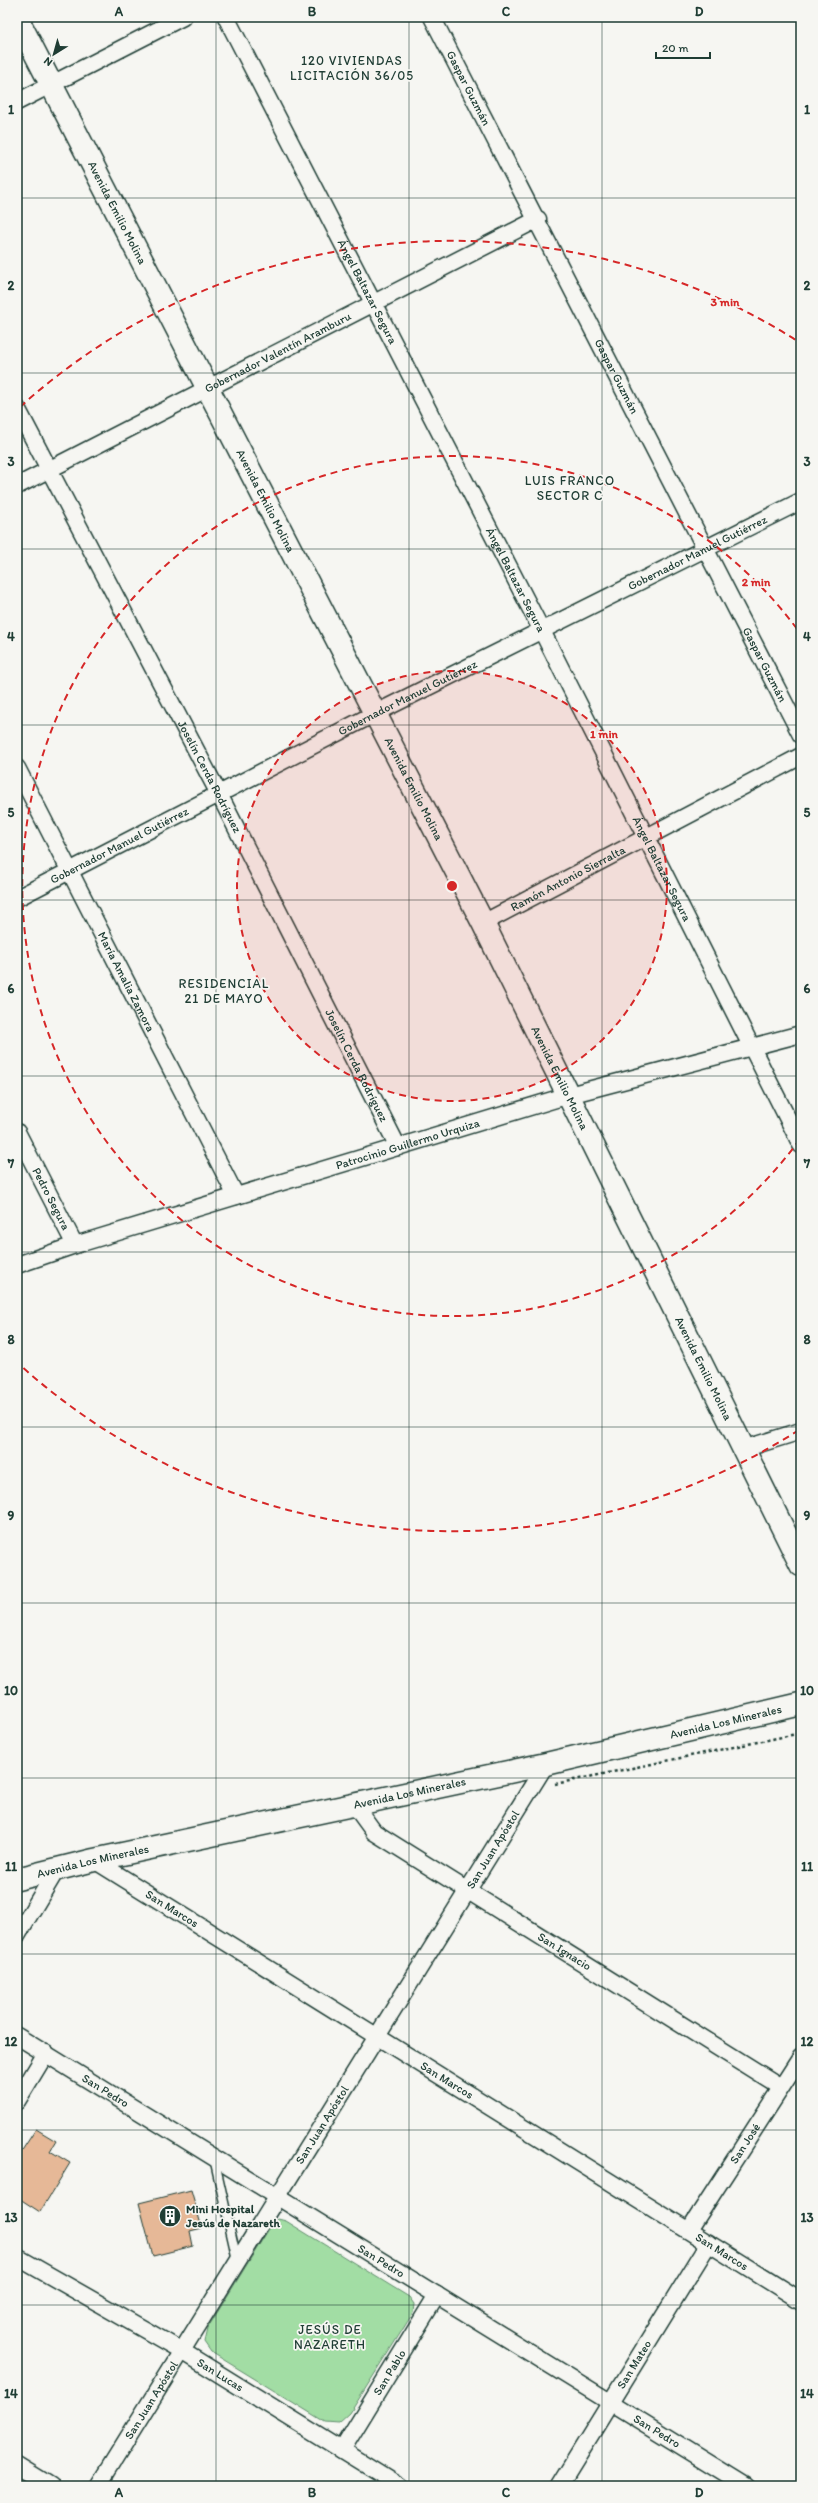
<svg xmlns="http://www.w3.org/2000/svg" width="818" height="2503" viewBox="0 0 818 2503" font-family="Itim,sans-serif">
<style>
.green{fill:#a2dda4;stroke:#608d6c}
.building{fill:#e6b897;stroke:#1f3d34}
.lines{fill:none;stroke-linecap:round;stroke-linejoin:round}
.lane-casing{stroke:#1f3d34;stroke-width:11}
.street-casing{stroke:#1f3d34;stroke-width:19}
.secondary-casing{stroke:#1f3d34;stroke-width:25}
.path{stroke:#1f3d34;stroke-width:2.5;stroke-dasharray:3 3;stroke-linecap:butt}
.lane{stroke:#f6f6f2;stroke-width:8}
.street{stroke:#f6f6f2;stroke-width:16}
.secondary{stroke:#f6f6f2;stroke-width:22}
.grid{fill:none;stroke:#1f3d34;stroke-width:1;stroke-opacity:0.55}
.ring{fill:none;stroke:#d62828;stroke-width:2;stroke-dasharray:7 5}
.labels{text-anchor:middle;stroke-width:3.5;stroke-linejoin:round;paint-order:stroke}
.street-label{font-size:12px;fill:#1f3d34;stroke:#f6f6f2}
.poi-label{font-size:12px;font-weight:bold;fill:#1f3d34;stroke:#f6f6f2;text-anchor:start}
.neighbourhood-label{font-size:13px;letter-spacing:1px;fill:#1f3d34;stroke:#f6f6f2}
.centre{fill:#d62828;stroke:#f6f6f2;stroke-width:2}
.ring-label{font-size:12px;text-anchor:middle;font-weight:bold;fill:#d62828;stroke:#f6f6f2;stroke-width:3.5;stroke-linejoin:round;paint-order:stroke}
.neatline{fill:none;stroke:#1f3d34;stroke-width:1.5}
.grid-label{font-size:13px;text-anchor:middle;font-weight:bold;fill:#1f3d34}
</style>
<rect width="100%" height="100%" fill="#f6f6f2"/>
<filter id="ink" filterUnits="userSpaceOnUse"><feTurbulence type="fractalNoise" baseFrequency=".025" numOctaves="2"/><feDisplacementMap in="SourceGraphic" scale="8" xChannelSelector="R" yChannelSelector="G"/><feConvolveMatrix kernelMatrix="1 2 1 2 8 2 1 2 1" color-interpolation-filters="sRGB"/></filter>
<g filter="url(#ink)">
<!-- green -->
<path class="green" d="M278,2219L286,2221L409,2297L414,2304L413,2313L350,2413L339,2423L325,2422L211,2352L204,2342L207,2329L272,2224Z"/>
<!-- building -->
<g class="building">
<path d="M36,2129L56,2141L50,2151L70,2163L40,2212L20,2199L17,2204V2158Z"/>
<path d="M191,2190L202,2228L190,2231L193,2246L153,2256L139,2203Z"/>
</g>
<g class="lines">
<!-- lane casing -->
<g class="lane-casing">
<path id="lane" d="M214,2158L237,2260"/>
</g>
<!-- street casing -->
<g class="street-casing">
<g id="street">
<path id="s1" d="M226,17L542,631L801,1145"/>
<path id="s2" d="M432,17L801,735"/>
<path d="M17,102L183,17"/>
<path id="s3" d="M17,408L219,794L398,1147"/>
<path id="s4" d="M17,486L538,219"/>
<path id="s5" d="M17,768L236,1196"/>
<path id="s6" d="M17,898L376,713L801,501"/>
<path id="s7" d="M483,923L801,756"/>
<path id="s8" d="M17,1132L75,1245"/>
<path id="s9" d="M17,1265L75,1245L569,1095L801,1034"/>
<path d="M743,1449L801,1431"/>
<path id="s10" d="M355,1806L374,1832L781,2087"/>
<path id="s11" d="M94,1860L801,2301"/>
<path d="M17,1936L57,1869"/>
<path id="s12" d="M17,2036L746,2486"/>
<path d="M17,2101L46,2053"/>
<path id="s13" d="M689,2230L801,2057"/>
<path id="s14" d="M17,2257L182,2351L400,2486"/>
<path id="s15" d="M342,2450L437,2295"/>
<path d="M17,2465L51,2486"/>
<path id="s16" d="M98,2486L546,1764"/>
<path id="s17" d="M559,2486L709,2243"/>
</g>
</g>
<!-- secondary casing -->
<g class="secondary-casing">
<g id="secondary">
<path id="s18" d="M17,18L483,923L801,1565"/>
<path id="s19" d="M17,1879L94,1860L546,1764L801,1704"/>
</g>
</g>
<!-- path -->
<path class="path" d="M555,1784L801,1733"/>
<!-- lane -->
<use href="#lane" class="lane"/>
<!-- street -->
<use href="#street" class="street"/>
<!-- secondary -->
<use href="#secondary" class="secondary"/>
</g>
</g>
<!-- grid -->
<path class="grid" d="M216,17V2486M409,17V2486M602,17V2486M17,198H801M17,373H801M17,549H801M17,725H801M17,900H801M17,1076H801M17,1252H801M17,1427H801M17,1603H801M17,1778H801M17,1954H801M17,2130H801M17,2305H801"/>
<!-- distance rings -->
<circle cx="452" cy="886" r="215" fill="#d62828" fill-opacity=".12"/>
<g class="ring">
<circle cx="452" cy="886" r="215"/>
<path d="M800 1139A430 430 0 1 1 800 633"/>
<path d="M799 1430A645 645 0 0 1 20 1365M20 407A645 645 0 0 1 799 342"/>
</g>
<!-- icons -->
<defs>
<g id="building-disc" transform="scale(1.15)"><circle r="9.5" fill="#1f3d34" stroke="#f6f6f2"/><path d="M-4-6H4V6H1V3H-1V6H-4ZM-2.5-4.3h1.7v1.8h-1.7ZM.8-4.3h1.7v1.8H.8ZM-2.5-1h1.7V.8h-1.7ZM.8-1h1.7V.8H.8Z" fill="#fff"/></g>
</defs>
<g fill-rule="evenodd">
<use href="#building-disc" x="170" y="2216"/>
</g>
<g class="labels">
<!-- street labels -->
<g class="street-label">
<text dy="4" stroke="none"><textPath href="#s2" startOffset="80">Gaspar Guzmán</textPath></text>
<text dy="4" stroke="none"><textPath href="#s18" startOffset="219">Avenida Emilio Molina</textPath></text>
<text dy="4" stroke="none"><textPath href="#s1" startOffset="309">Ángel Baltazar Segura</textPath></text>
<text dy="4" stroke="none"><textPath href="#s4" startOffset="293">Gobernador Valentín Aramburu</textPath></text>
<text dy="4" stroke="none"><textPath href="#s2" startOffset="404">Gaspar Guzmán</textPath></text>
<text dy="4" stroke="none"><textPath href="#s18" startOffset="543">Avenida Emilio Molina</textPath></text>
<text dy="4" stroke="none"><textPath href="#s6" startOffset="763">Gobernador Manuel Gutiérrez</textPath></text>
<text dy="4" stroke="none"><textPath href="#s1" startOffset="633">Ángel Baltazar Segura</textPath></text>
<text dy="4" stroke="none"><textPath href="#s2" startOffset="728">Gaspar Guzmán</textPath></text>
<text dy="4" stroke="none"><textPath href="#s6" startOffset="439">Gobernador Manuel Gutiérrez</textPath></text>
<text dy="4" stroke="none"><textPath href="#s3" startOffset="416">Joselín Cerda Rodríguez</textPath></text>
<text dy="4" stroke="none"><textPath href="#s18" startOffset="867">Avenida Emilio Molina</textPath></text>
<text dy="4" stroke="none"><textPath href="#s6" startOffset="115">Gobernador Manuel Gutiérrez</textPath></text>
<text dy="4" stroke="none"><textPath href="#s1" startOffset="957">Ángel Baltazar Segura</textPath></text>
<text dy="4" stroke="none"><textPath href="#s7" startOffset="96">Ramón Antonio Sierralta</textPath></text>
<text dy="4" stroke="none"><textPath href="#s5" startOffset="240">María Amalia Zamora</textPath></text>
<text dy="4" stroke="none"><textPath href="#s3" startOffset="740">Joselín Cerda Rodríguez</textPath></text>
<text dy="4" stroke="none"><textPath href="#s18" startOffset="1191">Avenida Emilio Molina</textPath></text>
<text dy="4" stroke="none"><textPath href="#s9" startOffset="409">Patrocinio Guillermo Urquiza</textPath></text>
<text dy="4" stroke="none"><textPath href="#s8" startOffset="75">Pedro Segura</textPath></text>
<text dy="4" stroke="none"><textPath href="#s18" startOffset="1515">Avenida Emilio Molina</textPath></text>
<text dy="4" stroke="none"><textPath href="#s19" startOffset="726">Avenida Los Minerales</textPath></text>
<text dy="4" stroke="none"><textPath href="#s19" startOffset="402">Avenida Los Minerales</textPath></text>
<text dy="4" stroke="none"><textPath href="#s16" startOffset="749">San Juan Apóstol</textPath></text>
<text dy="4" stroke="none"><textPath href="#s19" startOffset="78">Avenida Los Minerales</textPath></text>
<text dy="4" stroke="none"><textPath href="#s11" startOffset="92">San Marcos</textPath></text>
<text dy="4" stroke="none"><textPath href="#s10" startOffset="257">San Ignacio</textPath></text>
<text dy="4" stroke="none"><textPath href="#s11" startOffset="416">San Marcos</textPath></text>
<text dy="4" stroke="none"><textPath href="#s12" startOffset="104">San Pedro</textPath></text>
<text dy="4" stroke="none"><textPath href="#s16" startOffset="425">San Juan Apóstol</textPath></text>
<text dy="4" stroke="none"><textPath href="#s13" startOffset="103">San José</textPath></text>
<text dy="4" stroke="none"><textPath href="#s11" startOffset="740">San Marcos</textPath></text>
<text dy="4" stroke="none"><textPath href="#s12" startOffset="428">San Pedro</textPath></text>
<text dy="4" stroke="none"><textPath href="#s17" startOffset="143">San Mateo</textPath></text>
<text dy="4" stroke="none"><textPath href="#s15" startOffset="91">San Pablo</textPath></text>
<text dy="4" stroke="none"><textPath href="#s14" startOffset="235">San Lucas</textPath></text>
<text dy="4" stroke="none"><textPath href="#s16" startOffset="101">San Juan Apóstol</textPath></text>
<text dy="4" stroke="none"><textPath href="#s12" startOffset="752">San Pedro</textPath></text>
</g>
<!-- poi labels -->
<g class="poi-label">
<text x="186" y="2213">Mini Hospital<tspan x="186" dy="14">Jesús de Nazareth</tspan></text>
</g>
<!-- neighbourhood labels -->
<g class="neighbourhood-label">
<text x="352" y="65">120 VIVIENDAS<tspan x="352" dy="15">LICITACIÓN 36/05</tspan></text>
<text x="570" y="485">LUIS FRANCO<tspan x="570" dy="15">SECTOR C</tspan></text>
<text x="224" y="988">RESIDENCIAL<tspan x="224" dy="15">21 DE MAYO</tspan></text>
<text x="330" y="2334">JESÚS DE<tspan x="330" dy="15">NAZARETH</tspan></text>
</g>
</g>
<circle cx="452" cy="886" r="6" class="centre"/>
<g class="ring-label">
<text x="725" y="306">3 min</text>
<text x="756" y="586">2 min</text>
<text x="604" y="738">1 min</text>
</g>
<!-- margin -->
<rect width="818" height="2503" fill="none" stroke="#f6f6f2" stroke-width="44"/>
<!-- north arrow -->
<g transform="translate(54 54) rotate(217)" stroke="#f6f6f2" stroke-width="3" paint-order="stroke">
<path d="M0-3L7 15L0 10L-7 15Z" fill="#1f3d34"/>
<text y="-6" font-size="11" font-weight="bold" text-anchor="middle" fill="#1f3d34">N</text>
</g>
<!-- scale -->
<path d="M656 52v6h54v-6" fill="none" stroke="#1f3d34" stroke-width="2"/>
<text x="662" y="52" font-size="12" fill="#1f3d34" stroke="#f6f6f2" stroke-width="3" paint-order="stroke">20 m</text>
<rect x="22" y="22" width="774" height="2459" class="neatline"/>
<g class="grid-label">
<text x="119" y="16">A</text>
<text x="312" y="16">B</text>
<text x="506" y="16">C</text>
<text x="699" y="16">D</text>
<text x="11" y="114">1</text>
<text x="807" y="114">1</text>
<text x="11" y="290">2</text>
<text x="807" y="290">2</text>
<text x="11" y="466">3</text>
<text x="807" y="466">3</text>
<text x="11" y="641">4</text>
<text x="807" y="641">4</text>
<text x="11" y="817">5</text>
<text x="807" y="817">5</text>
<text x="11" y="993">6</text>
<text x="807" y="993">6</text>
<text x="11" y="1168">7</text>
<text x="807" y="1168">7</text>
<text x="11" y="1344">8</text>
<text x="807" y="1344">8</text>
<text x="11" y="1520">9</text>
<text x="807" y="1520">9</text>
<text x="11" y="1695">10</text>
<text x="807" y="1695">10</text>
<text x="11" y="1871">11</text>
<text x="807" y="1871">11</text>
<text x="11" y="2046">12</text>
<text x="807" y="2046">12</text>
<text x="11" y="2222">13</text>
<text x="807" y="2222">13</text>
<text x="11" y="2398">14</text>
<text x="807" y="2398">14</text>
<text x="119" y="2497">A</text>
<text x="312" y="2497">B</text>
<text x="506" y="2497">C</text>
<text x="699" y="2497">D</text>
</g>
</svg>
